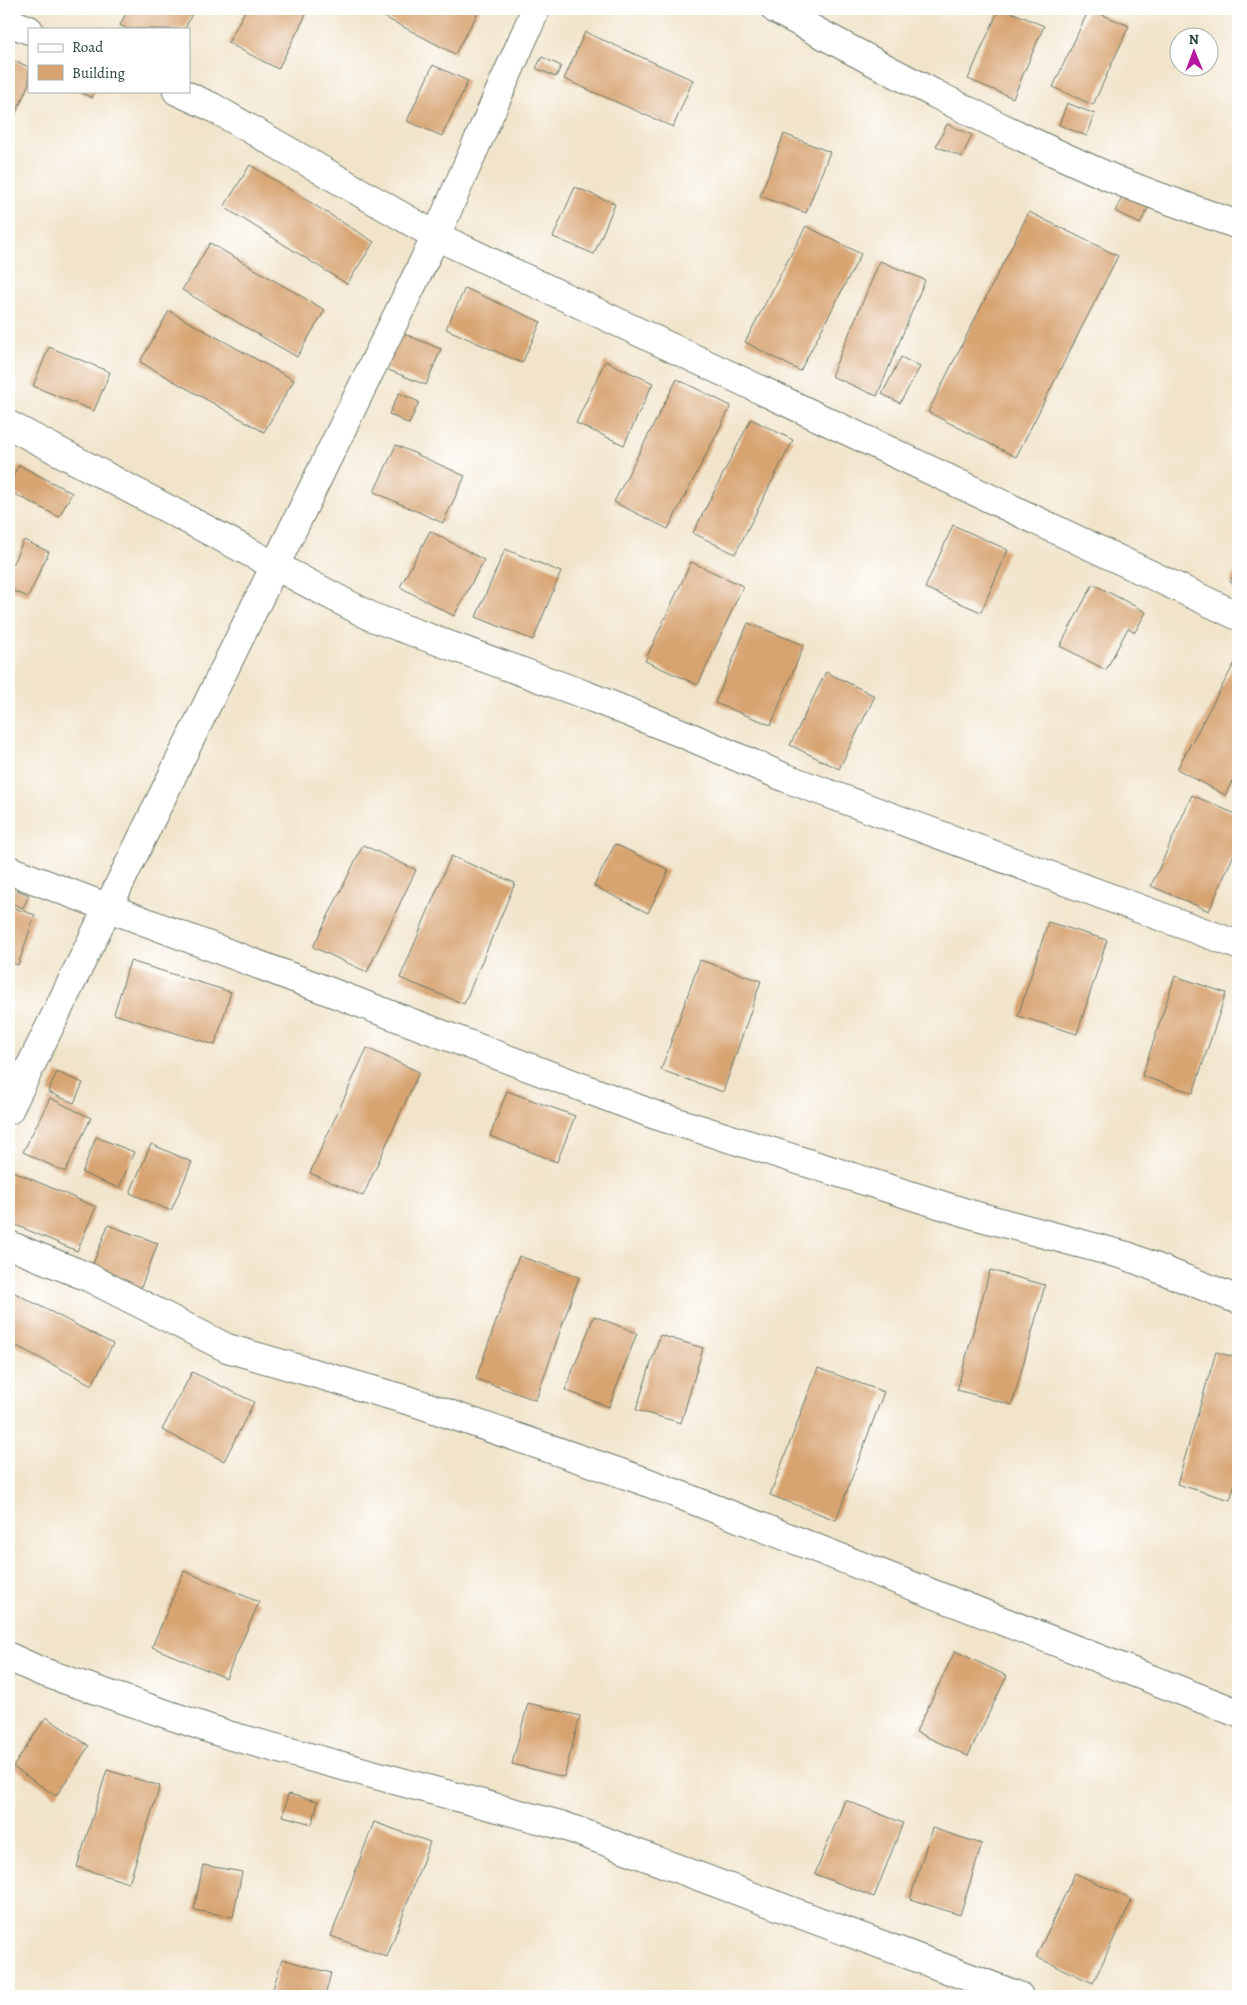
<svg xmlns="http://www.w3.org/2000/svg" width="1247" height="2005" viewBox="0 0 1247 2005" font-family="Alegreya,serif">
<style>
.building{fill:#d7a370}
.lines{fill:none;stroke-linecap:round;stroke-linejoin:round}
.minor-casing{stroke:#687768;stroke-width:30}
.minor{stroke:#fff;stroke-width:28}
</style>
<rect width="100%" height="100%" fill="#fff"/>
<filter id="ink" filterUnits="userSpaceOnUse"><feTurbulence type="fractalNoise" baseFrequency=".02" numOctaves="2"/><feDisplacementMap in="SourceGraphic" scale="10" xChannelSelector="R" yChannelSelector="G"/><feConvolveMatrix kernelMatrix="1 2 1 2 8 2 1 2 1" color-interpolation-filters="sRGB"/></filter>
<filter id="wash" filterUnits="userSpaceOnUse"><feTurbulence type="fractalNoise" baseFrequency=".0096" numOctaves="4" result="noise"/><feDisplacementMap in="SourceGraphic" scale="20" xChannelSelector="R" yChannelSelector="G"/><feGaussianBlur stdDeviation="1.12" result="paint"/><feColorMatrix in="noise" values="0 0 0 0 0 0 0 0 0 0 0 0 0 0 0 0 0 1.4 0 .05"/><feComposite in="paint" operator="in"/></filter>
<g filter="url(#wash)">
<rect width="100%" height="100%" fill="#f1e4ca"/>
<g id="blocks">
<!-- building -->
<g class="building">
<path d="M128,9H194L185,29H127L120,25Z"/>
<path d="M246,9H309L278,69L228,43Z"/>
<path d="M369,9H480L455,54Z"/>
<path d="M999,9H1004L1044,26L1013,98L968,79Z"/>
<path d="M1089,9L1129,26L1093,105L1053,87Z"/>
<path d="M585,32L693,80L673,127L564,79Z"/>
<path d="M542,57L561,66L556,77L536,68Z"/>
<path d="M9,58L29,67V83L9,130Z"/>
<path d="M433,65L468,81L442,136L407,121Z"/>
<path d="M78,91H95L92,98Z"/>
<path d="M1067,103L1095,114L1087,136L1059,125Z"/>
<path d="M947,124L972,135L962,157L936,146Z"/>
<path d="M784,134L830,152L806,213L760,196Z"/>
<path d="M250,165L374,242L347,284L224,207Z"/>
<path d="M575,187L615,204L594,254L553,237Z"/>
<path d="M1124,194L1149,206L1140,224L1115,211Z"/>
<path d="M1029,212L1118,256L1016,457L928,412Z"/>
<path d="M806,226L861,254L800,371L745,342Z"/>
<path d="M210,243L325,310L297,357L182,290Z"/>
<path d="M880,261L925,280L877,396L831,376Z"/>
<path d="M465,288L541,322L522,363L446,329Z"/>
<path d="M169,311L294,380L264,432L140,362Z"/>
<path d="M402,333L441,349L426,385L386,369Z"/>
<path d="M49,347L110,372L94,411L33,386Z"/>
<path d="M901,357L920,367L900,403L882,394Z"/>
<path d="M605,361L653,383L624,445L576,423Z"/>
<path d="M677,379L731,406L668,529L614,502Z"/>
<path d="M399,393L419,402L409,424L389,414Z"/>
<path d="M751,419L793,440L735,554L693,533Z"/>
<path d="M396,445L465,476L443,523L374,492Z"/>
<path d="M19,465L72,493L59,517L9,491V483Z"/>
<path d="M953,525L1008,550L981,612L925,588Z"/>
<path d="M430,531L484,560L454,616L400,587Z"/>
<path d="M24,540L49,552L28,597L9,589V571Z"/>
<path d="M505,549L561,572L533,640L476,617Z"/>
<path d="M691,562L743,586L698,685L645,661Z"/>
<path d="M1238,565V586L1230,582Z"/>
<path d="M1093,584L1146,612L1135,632L1128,628L1106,670L1060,646Z"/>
<path d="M748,623L804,645L771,725L715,703Z"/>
<path d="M1238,657V770L1225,795L1177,769Z"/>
<path d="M826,672L875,696L839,769L790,745Z"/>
<path d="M1192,795L1238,815V845L1209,911L1151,886Z"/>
<path d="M615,844L669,870L648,913L594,886Z"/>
<path d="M363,845L416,870L367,972L313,947Z"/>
<path d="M451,856L515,883L464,1004L400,978Z"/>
<path d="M9,887L29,895L23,908L9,902Z"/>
<path d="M9,906L35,915L18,965L9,962Z"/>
<path d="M1048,922L1107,940L1077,1034L1018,1016Z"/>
<path d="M700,960L761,981L723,1092L661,1070Z"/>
<path d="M130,961L231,992L215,1045L114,1014Z"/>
<path d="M1175,976L1226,993L1193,1093L1142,1076Z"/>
<path d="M367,1048L419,1072L363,1196L310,1173Z"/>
<path d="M57,1072L83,1083L74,1103L48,1092Z"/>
<path d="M507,1091L575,1116L557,1162L490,1136Z"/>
<path d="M50,1098L91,1118L65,1172L23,1152Z"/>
<path d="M96,1137L134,1152L119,1188L82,1173Z"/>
<path d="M151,1144L192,1162L171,1211L130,1193Z"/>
<path d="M10,1170L96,1207L77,1251L9,1222Z"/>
<path d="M108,1225L158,1243L138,1295L88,1277Z"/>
<path d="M519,1256L579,1277L536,1400L476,1379Z"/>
<path d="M990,1270L1045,1285L1012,1405L957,1390Z"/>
<path d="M9,1290L113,1344L92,1385L9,1342Z"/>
<path d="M594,1316L637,1333L609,1407L565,1390Z"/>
<path d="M660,1335L703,1348L681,1423L636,1410Z"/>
<path d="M1216,1352L1238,1358V1473L1230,1500L1177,1484Z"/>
<path d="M818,1368L884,1392L836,1520L770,1495Z"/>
<path d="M192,1372L254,1402L224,1461L162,1430Z"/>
<path d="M184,1571L259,1602L226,1678L152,1647Z"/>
<path d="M955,1651L1007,1676L968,1756L916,1732Z"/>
<path d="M528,1703L580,1716L564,1777L512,1764Z"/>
<path d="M46,1717L89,1746L56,1796L13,1767Z"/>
<path d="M107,1770L160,1786L129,1883L77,1867Z"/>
<path d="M288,1794L318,1801L312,1824L283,1816Z"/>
<path d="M845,1800L903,1823L874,1897L815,1874Z"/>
<path d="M374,1822L430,1842L387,1957L331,1936Z"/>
<path d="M932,1828L982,1844L960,1915L910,1899Z"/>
<path d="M203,1865L242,1872L233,1917L194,1910Z"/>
<path d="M1075,1873L1132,1900L1093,1983L1036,1957Z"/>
<path d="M282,1959L331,1973L325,1996H271Z"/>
</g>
</g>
</g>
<g filter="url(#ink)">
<use href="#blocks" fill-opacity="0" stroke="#687768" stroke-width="1"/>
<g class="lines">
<!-- minor casing -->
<g class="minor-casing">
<g id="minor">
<path d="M775,9C886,69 998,129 1114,179C1154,196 1197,210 1238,225"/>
<path d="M9,22L29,30"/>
<path d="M177,91L212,107L436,236L1238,616"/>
<path d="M9,425L372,617L583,694L686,735L786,778L1238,945"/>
<path d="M9,870L655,1115L970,1214L1127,1256L1236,1299"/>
<path d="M9,1110L436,236L536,9"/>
<path d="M9,1245L88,1277L227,1348L414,1402L644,1481L1238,1713"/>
<path d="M9,1657L40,1671L228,1735L564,1826L1019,1996"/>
</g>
</g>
<!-- minor -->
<use href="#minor" class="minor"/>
</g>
</g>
<!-- margin -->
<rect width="1247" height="2005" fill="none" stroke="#fff" stroke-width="30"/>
<!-- legend -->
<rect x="28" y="28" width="162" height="65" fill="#ffffff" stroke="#a5b1ae"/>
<rect x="38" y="44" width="25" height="8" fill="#ffffff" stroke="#a5b1ae"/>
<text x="72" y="52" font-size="15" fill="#1f3d34">Road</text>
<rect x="38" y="65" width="25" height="15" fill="#d7a370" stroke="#a5b1ae"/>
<text x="72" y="78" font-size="15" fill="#1f3d34">Building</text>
<!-- north arrow -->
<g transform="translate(1194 52) rotate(359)"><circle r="24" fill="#ffffff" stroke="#a5b1ae"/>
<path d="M0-4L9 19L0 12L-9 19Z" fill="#b5179e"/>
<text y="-8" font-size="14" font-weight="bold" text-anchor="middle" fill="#1f3d34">N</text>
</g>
</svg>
